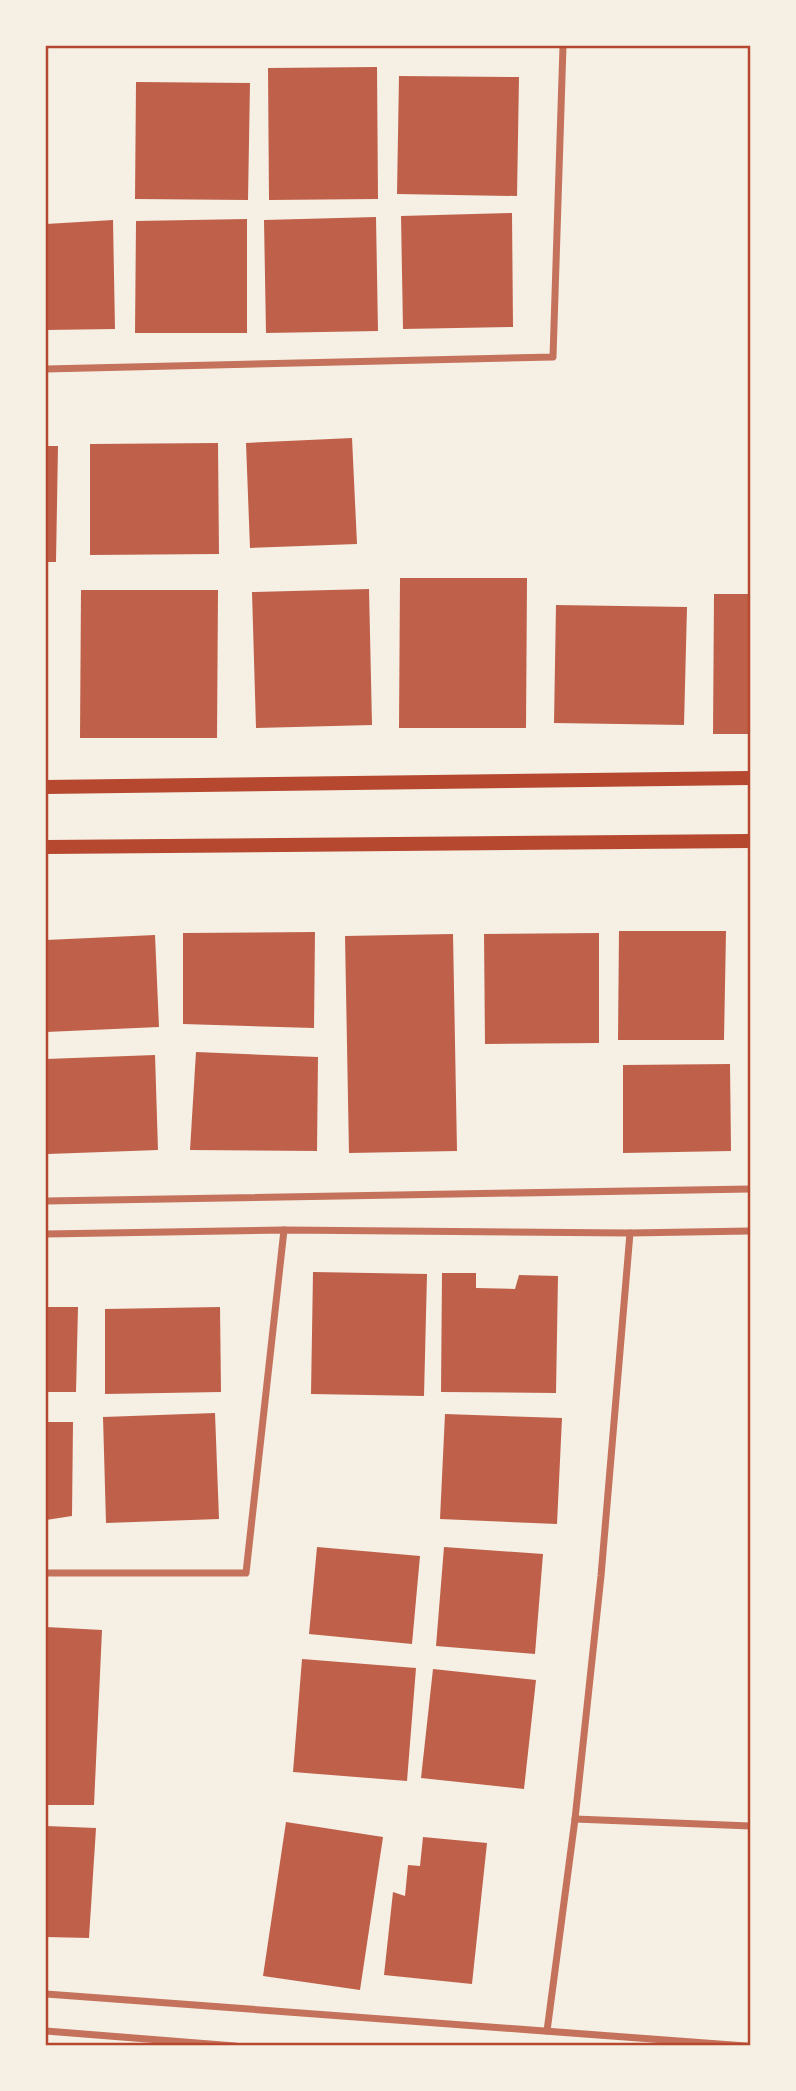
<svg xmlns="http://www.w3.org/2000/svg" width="796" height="2091" viewBox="0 0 796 2091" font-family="'Public Sans',sans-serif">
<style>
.building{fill:#bf614a}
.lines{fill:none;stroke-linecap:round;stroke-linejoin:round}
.minor{stroke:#c5725c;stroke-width:7}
.secondary{stroke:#b5482f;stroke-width:14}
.neatline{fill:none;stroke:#b5482f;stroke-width:2.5}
</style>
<rect width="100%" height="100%" fill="#f6efe4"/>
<!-- building -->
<g class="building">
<path d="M377,67L378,199L269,200L268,68Z"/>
<path d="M399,76L519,77L517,196L397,194Z"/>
<path d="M136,82L250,83L248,200L135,199Z"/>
<path d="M512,213L513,327L403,329L401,216Z"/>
<path d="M376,217L378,331L266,333L264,220Z"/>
<path d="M247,219V333H135L136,221Z"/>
<path d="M113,220L115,329L46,330V224Z"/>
<path d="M352,438L357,544L250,548L246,443Z"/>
<path d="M218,443L219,554L90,555V444Z"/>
<path d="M46,446H58L56,562H46Z"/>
<path d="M400,578H527L526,728H399Z"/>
<path d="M369,589L372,725L256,728L252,592Z"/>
<path d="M81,590H218L217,738H80Z"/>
<path d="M714,594H750V734H713Z"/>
<path d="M556,605L687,607L684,725L554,723Z"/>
<path d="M619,931H726L724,1040H618Z"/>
<path d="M315,932L314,1028L183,1024V933Z"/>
<path d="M599,933V1043L485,1044L484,934Z"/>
<path d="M453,934L457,1151L349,1153L345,936Z"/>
<path d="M155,935L159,1027L46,1032V940Z"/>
<path d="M196,1052L318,1057L317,1151L190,1150Z"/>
<path d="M155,1055L158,1150L48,1154L46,1059Z"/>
<path d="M730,1064L731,1151L623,1153V1065Z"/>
<path d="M313,1272L427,1274L424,1396L311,1394Z"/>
<path d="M442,1273H476V1288L515,1289L519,1275L558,1276L556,1393L441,1392Z"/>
<path d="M46,1307H78L76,1392H46Z"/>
<path d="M220,1307L221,1392L105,1394V1309Z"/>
<path d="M215,1413L219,1519L106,1523L103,1417Z"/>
<path d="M445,1414L562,1418L557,1524L440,1519Z"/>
<path d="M46,1422H73L72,1516L46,1520Z"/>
<path d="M317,1547L420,1556L412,1644L309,1634Z"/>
<path d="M444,1547L543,1554L535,1654L436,1646Z"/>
<path d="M46,1627L102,1630L94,1805H46Z"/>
<path d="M302,1659L416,1668L407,1781L293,1772Z"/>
<path d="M433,1669L536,1680L524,1789L421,1778Z"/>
<path d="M286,1822L383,1837L360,1990L263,1976Z"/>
<path d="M46,1826L96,1828L89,1938L46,1937Z"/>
<path d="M423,1837L487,1843L472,1984L384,1975L393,1892L405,1896L408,1865L420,1866Z"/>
</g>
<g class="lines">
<!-- minor -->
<g class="minor">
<path d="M46,369L553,357L563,46"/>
<path d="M46,1201L750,1189"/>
<path d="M46,1234L284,1230L630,1233L750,1231"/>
<path d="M46,1573H246L284,1230"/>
<path d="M575,1819L750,1826"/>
<path d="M46,1994L746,2046"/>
<path d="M46,2031L235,2046"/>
<path d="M547,2031L575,1819L601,1576L630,1233"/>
</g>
<!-- secondary -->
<g class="secondary">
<path d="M46,787L750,778"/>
<path d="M46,847L750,841"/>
</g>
</g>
<!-- border -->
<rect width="796" height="2091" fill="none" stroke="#f6efe4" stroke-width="94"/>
<rect x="47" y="47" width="702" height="1997" class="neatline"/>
</svg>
